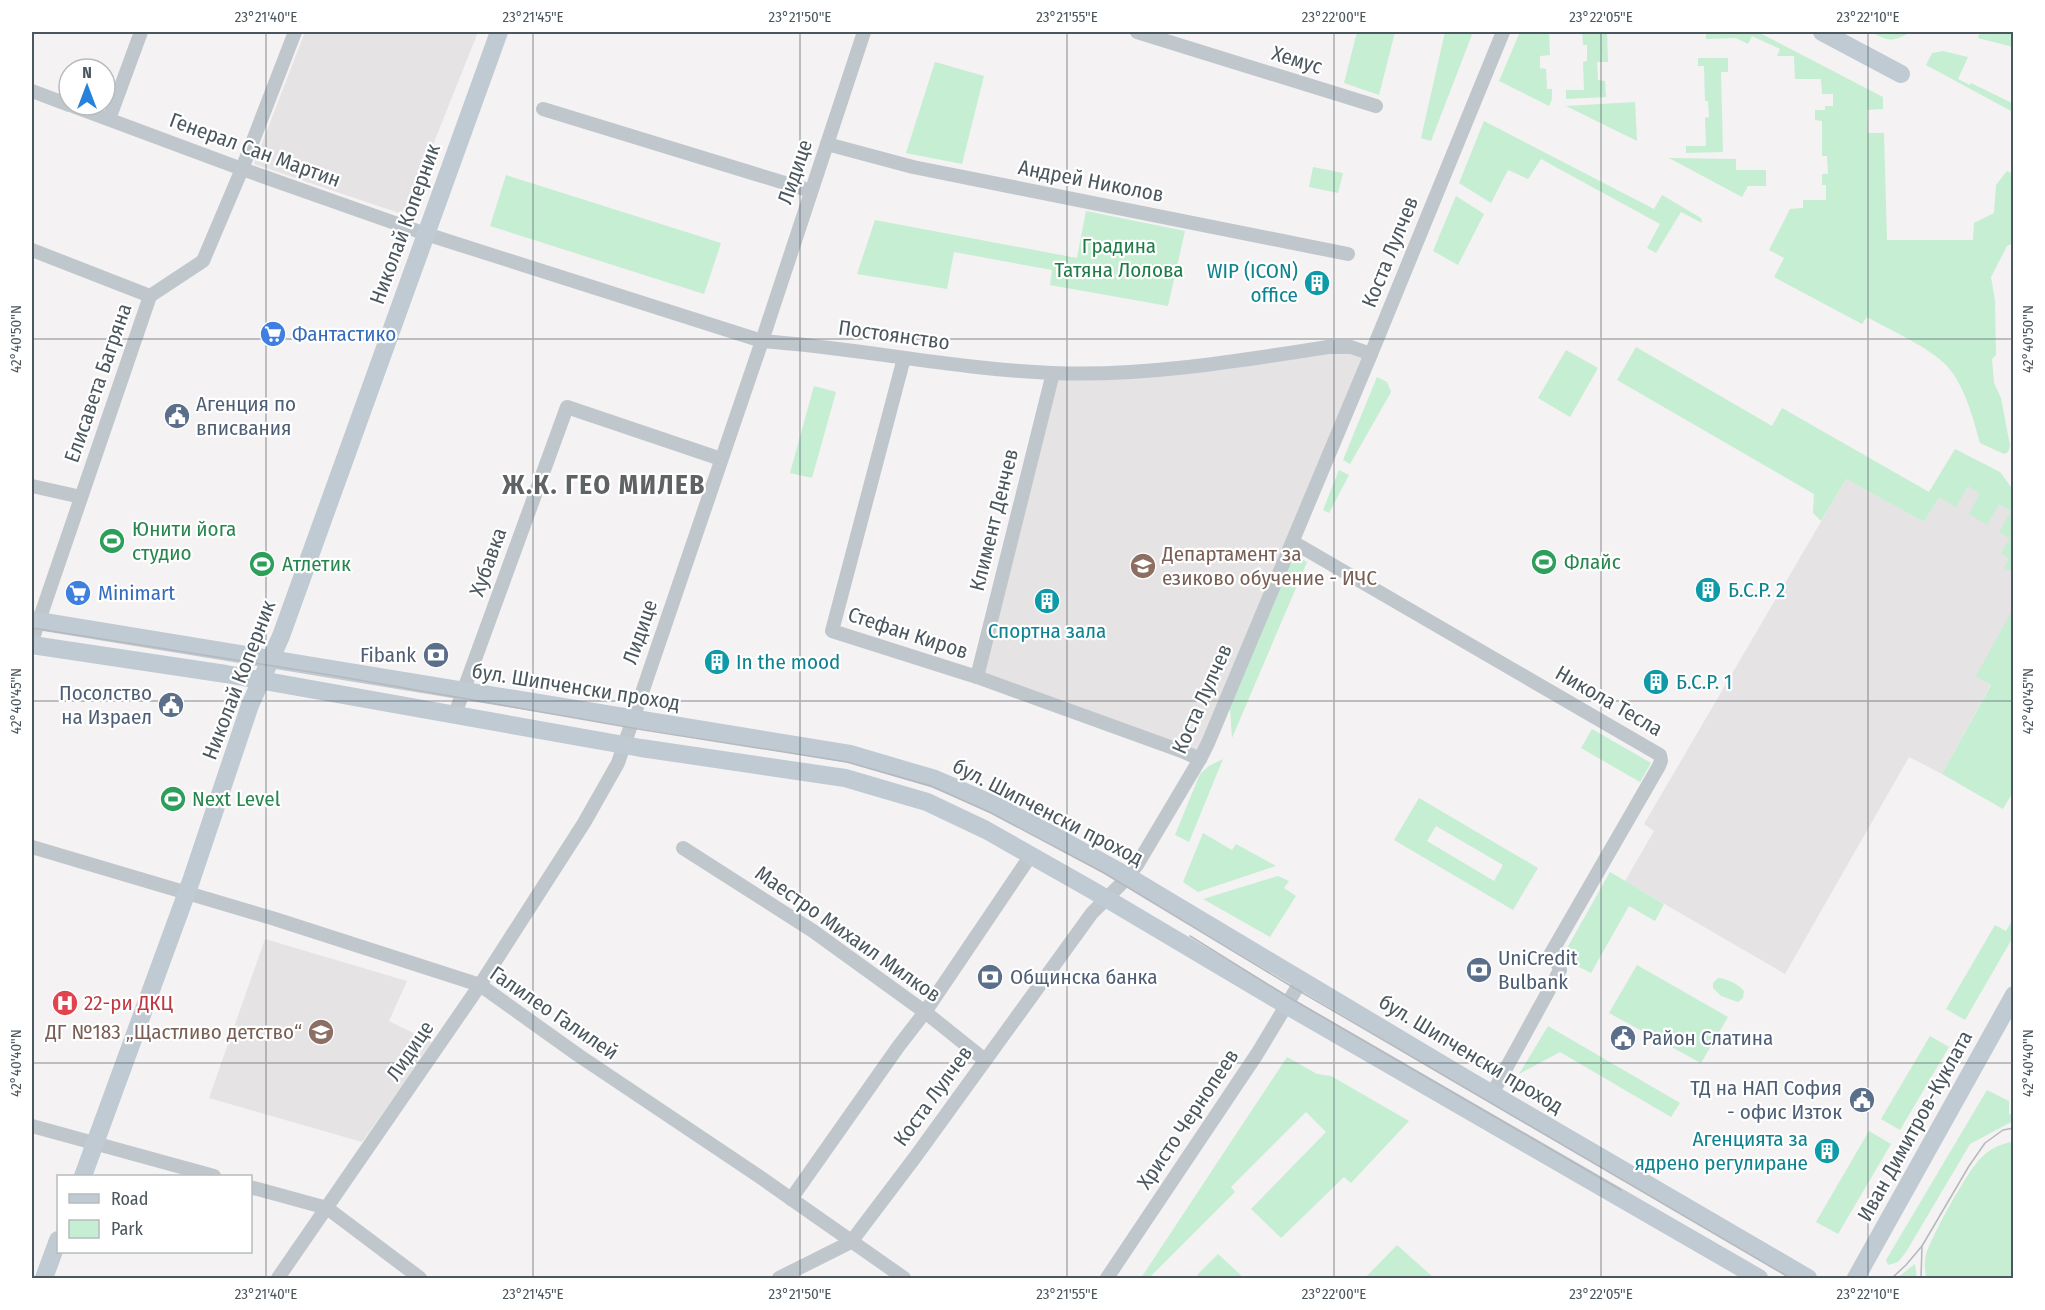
<svg xmlns="http://www.w3.org/2000/svg" width="2045" height="1310" viewBox="0 0 2045 1310" font-family="'Fira Sans Condensed',sans-serif">
<style>
.education{fill:#e5e3e3}
.green{fill:#c5eed2;fill-rule:evenodd}
.lines{fill:none;stroke-linecap:round;stroke-linejoin:round}
.street{stroke:#bfc7cd;stroke-width:14}
.secondary{stroke:#bfcad2;stroke-width:18}
.tram{stroke:#b5b8bc;stroke-width:1.5}
.ticks{fill:none;stroke:#4b575e;stroke-width:1.5;stroke-opacity:0.45}
.labels{text-anchor:middle;stroke-width:4.5;stroke-linejoin:round;paint-order:stroke}
.street-label{font-size:21px;fill:#4b575e;stroke:#fff}
.park-label{font-size:21px;fill:#1e7d47;stroke:#fff}
.culture-label{font-size:21px;fill:#0d838f;stroke:#fff;text-anchor:start}
.shop-label{font-size:21px;fill:#366cbe;stroke:#fff;text-anchor:start}
.service-label{font-size:21px;fill:#4e5e75;stroke:#fff;text-anchor:start}
.leisure-label{font-size:21px;fill:#27864d;stroke:#fff;text-anchor:start}
.education-label{font-size:21px;fill:#785e54;stroke:#fff;text-anchor:start}
.health-label{font-size:21px;fill:#be3a42;stroke:#fff;text-anchor:start}
.district-label{font-size:27px;font-weight:bold;letter-spacing:1.5px;fill:#5f6366;stroke:#fff}
.neatline{fill:none;stroke:#4b575e;stroke-width:2}
.ticks-label{font-size:15px;text-anchor:middle;fill:#4b575e}
</style>
<rect width="100%" height="100%" fill="#f4f2f2"/>
<!-- education -->
<g class="education">
<path d="M305,32H478L405,215L254,164Z"/>
<path d="M1328,347L1371,354L1200,759L977,677L1053,373Z"/>
<path d="M1972,472H2000L2013,490L2014,609L1977,676L1991,684L1942,774L1909,757L1785,974L1625,881L1654,831L1644,824L1846,479L1924,522L1939,497Z"/>
<path d="M265,939L407,981L389,1021L433,1043L362,1142L209,1098Z"/>
</g>
<!-- green -->
<g class="green">
<path d="M1357,32H1395L1379,95L1344,83Z"/>
<path d="M1445,32H1473L1431,141L1421,138Z"/>
<path d="M1520,32H1549L1550,55L1540,56V68L1546,69L1547,89H1552V99L1549,106L1499,81Z"/>
<path d="M1582,32H1607L1608,62H1597L1598,80L1605,81L1606,97L1566,99V90H1584L1583,62L1587,61V45H1583Z"/>
<path d="M1706,32H1758L1883,97V109L1867,110L1868,133H1884L1887,240H1973L1974,223L1994,213L1996,185L2007,171L2013,174V243L2007,246L1991,277L1995,301L1996,355L1992,359L1994,383L2001,398L2010,446L2008,452L2004,454L1980,443C1973,418 1965,386 1947,366C1929,347 1890,330 1867,317L1862,324L1774,277L1784,258L1769,250L1790,209L1803,208V200H1826V185H1822V174H1828L1827,156H1822V121L1815,120V110H1825V106H1833V94H1822L1821,79H1795L1794,56H1777L1780,49L1752,36L1748,44L1736,38L1706,39Z"/>
<path d="M1871,32H1908L1907,34C1890,43 1887,40 1871,32Z"/>
<path d="M1980,32H2013V47L1978,38Z"/>
<path d="M1943,51L1968,57L1958,79L1970,85L1971,83L2012,103L2013,101V112L1926,65L1932,53Z"/>
<path d="M1698,58H1728V72H1721L1723,152L1686,153V146H1706L1705,118L1709,117L1708,101H1705L1704,66H1698Z"/>
<path d="M935,62L984,76L962,164L906,153Z"/>
<path d="M1635,102L1637,141L1566,106Z"/>
<path d="M1484,121L1654,209L1662,195L1701,218L1702,223L1681,212L1656,253L1647,248L1660,224L1541,159L1528,179L1508,170L1491,203L1459,183Z"/>
<path d="M1669,158L1736,159V170H1766V186H1748L1742,197Z"/>
<path d="M1313,167L1343,173L1338,193L1309,187Z"/>
<path d="M506,175L721,243L704,294L490,226Z"/>
<path d="M1456,196L1484,214L1458,265L1433,251Z"/>
<path d="M1086,211L1185,231L1168,306L1050,285L1052,270L954,252L947,289L857,274L875,220L1077,258Z"/>
<path d="M1636,347L1772,426L1782,408L1929,492L1955,449L2000,472L2013,490V571L2004,568L2009,559L2001,553L2010,538L1999,532L2011,511L1999,504L1987,525L1969,514L1980,494L1968,486L1956,507L1939,497L1924,522L1846,479L1821,521L1813,513L1814,494L1617,380Z"/>
<path d="M1566,350L1598,368L1570,417L1538,398Z"/>
<path d="M1377,377L1387,382L1391,392L1350,464L1343,460Z"/>
<path d="M814,386L836,392L812,478L790,473Z"/>
<path d="M1339,470L1349,475L1329,513L1323,510Z"/>
<path d="M1302,559L1307,562L1232,738L1230,708L1290,565L1296,560Z"/>
<path d="M2013,609V792L2003,809L1942,774L1991,685L1976,676Z"/>
<path d="M1592,729L1651,763L1640,782L1581,748Z"/>
<path d="M1223,759L1189,842L1175,835L1200,774L1209,766Z"/>
<path d="M1419,798L1538,868L1513,910L1394,840ZM1436,826L1503,865L1494,881L1427,841Z"/>
<path d="M1203,833L1232,850L1236,844L1276,866L1198,892L1183,882Z"/>
<path d="M1610,872L1664,904L1655,921L1629,906L1591,973C1581,967 1566,964 1566,950Z"/>
<path d="M1278,876L1289,881L1284,888L1296,896L1270,937L1203,899Z"/>
<path d="M2013,919V937L1965,1020L1946,1009L1995,925L2006,931Z"/>
<path d="M1637,965L1728,1017L1701,1063L1609,1013Z"/>
<path d="M1718,978C1728,979 1738,984 1744,991L1743,998L1738,1002L1721,996L1713,988V983Z"/>
<path d="M1548,1026L1680,1103L1671,1117L1560,1052L1519,1074Z"/>
<path d="M1930,1036L1949,1047L1900,1130L1881,1119Z"/>
<path d="M1287,1057L1317,1074L1331,1076L1409,1121L1351,1183L1344,1177L1281,1238L1251,1209L1326,1132L1306,1112L1231,1187L1235,1192L1149,1278H1141Z"/>
<path d="M1987,1090L2009,1101V1114L2013,1115V1121L1970,1144L1906,1252L1898,1262L1888,1265L1886,1260Z"/>
<path d="M1869,1131L1891,1144L1838,1234L1816,1222Z"/>
<path d="M2013,1142V1278H1926C1925,1271 1924,1262 1926,1255C1931,1237 1968,1170 1981,1158C1990,1149 2001,1143 2013,1142Z"/>
<path d="M1397,1245L1434,1278H1365Z"/>
<path d="M1218,1254L1244,1278H1200L1197,1275Z"/>
<path d="M1915,1264L1917,1278H1897Z"/>
</g>
<g class="lines">
<!-- street -->
<g class="street">
<path d="M1137,32L1376,106"/>
<path d="M32,91L69,105"/>
<path d="M70,105L242,169L426,234L762,341C859,348 954,369 1052,373C1141,377 1239,361 1328,347H1351L1371,354"/>
<path d="M543,109L811,191"/>
<path d="M109,119L141,32"/>
<path d="M827,144L913,167L1348,254"/>
<path d="M32,250L150,296"/>
<path d="M904,358L832,631L977,677L1184,752L1200,759"/>
<path d="M32,486L81,497"/>
<path d="M1293,542L1660,755L1661,761L1659,766L1550,955L1557,962L1560,970L1492,1094"/>
<path d="M32,641L150,296L203,261L242,169L295,32"/>
<path d="M977,677L1053,373"/>
<path d="M455,714L567,407L721,459"/>
<path d="M32,847L275,919L480,985L578,1055L760,1177L904,1278"/>
<path d="M683,848L813,931L925,1012L985,1060"/>
<path d="M32,1126L214,1176"/>
<path d="M250,1187L327,1208L420,1278"/>
<path d="M791,1199L898,1047L925,1012L1031,855"/>
<path d="M278,1278L480,985L584,823L618,763L762,341L864,32"/>
<path d="M779,1278L851,1242L916,1156L1092,913L1121,884L1137,865L1200,759L1208,743L1371,354L1503,32"/>
<path d="M1107,1278L1257,1054L1301,981"/>
</g>
<!-- secondary -->
<g class="secondary">
<path d="M1822,32L1901,74"/>
<path d="M32,620L850,754L935,779L995,805L1049,833L1127,876L1465,1078L1808,1278"/>
<path d="M32,645L226,674L641,748L845,778L927,802L986,830L1092,890L1286,1005L1759,1278"/>
<path d="M83,1176L191,881L250,705L281,636L499,32"/>
<path d="M44,1278L58,1240"/>
<path d="M1856,1278L2014,995"/>
</g>
<!-- tram -->
<g class="tram">
<path d="M32,628L330,675L644,730L847,762L931,786L991,813L1104,873L1296,989L1790,1278"/>
<path d="M1190,936L1290,998L1621,1190"/>
<path d="M1892,1278L1906,1265L1922,1246"/>
<path d="M1921,1278L1922,1246L1969,1166L1985,1143L2003,1130L2014,1128"/>
</g>
</g>
<!-- ticks -->
<path class="ticks" d="M266,32V1278M533,32V1278M800,32V1278M1067,32V1278M1334,32V1278M1601,32V1278M1868,32V1278M32,339H2014M32,701H2014M32,1063H2014"/>
<!-- icons -->
<defs>
<g id="building-disc" transform="scale(1.35)"><circle r="9.5" fill="#0f9aa8" stroke="#fff"/><path d="M-4-6H4V6H1V3H-1V6H-4ZM-2.5-4.3h1.7v1.8h-1.7ZM.8-4.3h1.7v1.8H.8ZM-2.5-1h1.7V.8h-1.7ZM.8-1h1.7V.8H.8Z" fill="#fff"/></g>
<g id="supermarket-disc" transform="scale(1.35)"><circle r="9.5" fill="#3f7fe0" stroke="#fff"/><path d="M-6-5.5h2.5l.6 2H6L4.5 2H-2.5L-4.4-4H-6ZM-1.5 3.2a1.3 1.3 0 1 0 .1 0ZM3 3.2a1.3 1.3 0 1 0 .1 0Z" fill="#fff"/></g>
<g id="civic-disc" transform="scale(1.35)"><circle r="9.5" fill="#5c6f8a" stroke="#fff"/><path d="M-.6-6.5H3V-4.5H.6V-3L4-1V1h2V6H-6V1h2V-1L-.6-3ZM-1.2 2.5V6h2.4V2.5Z" fill="#fff"/></g>
<g id="stadium-disc" transform="scale(1.35)"><circle r="9.5" fill="#2e9e5b" stroke="#fff"/><path d="M0-5a6.5 5 0 1 0 0 10a6.5 5 0 1 0 0-10ZM-3.5-1.8h7v3.6h-7Z" fill="#fff"/></g>
<g id="university-disc" transform="scale(1.35)"><circle r="9.5" fill="#8d6e63" stroke="#fff"/><path d="M0-5L7-2L0 1L-7-2ZM-4 1L0 2.5L4 1V4Q0 6-4 4Z" fill="#fff"/></g>
<g id="bank-disc" transform="scale(1.35)"><circle r="9.5" fill="#5c6f8a" stroke="#fff"/><path d="M-6-4H6V4H-6ZM0-2.3a2.3 2.3 0 1 0 0 4.6a2.3 2.3 0 1 0 0-4.6Z" fill="#fff"/></g>
<g id="hospital-disc" transform="scale(1.35)"><circle r="9.5" fill="#e0444e" stroke="#fff"/><path d="M-5-5h3v3.5h4V-5h3V5h-3V1.5h-4V5h-3Z" fill="#fff"/></g>
<g id="school-disc" transform="scale(1.35)"><circle r="9.5" fill="#8d6e63" stroke="#fff"/><path d="M0-5L7-2L0 1L-7-2ZM-4 1L0 2.5L4 1V4Q0 6-4 4Z" fill="#fff"/></g>
</defs>
<g fill-rule="evenodd">
<use href="#building-disc" x="1317" y="283"/>
<use href="#supermarket-disc" x="273" y="334"/>
<use href="#civic-disc" x="177" y="416"/>
<use href="#stadium-disc" x="112" y="541"/>
<use href="#stadium-disc" x="1544" y="562"/>
<use href="#stadium-disc" x="262" y="564"/>
<use href="#university-disc" x="1143" y="566"/>
<use href="#building-disc" x="1708" y="590"/>
<use href="#supermarket-disc" x="78" y="593"/>
<use href="#building-disc" x="1047" y="601"/>
<use href="#bank-disc" x="436" y="655"/>
<use href="#building-disc" x="717" y="662"/>
<use href="#building-disc" x="1656" y="682"/>
<use href="#civic-disc" x="171" y="705"/>
<use href="#stadium-disc" x="173" y="799"/>
<use href="#bank-disc" x="1479" y="970"/>
<use href="#bank-disc" x="990" y="977"/>
<use href="#hospital-disc" x="65" y="1003"/>
<use href="#school-disc" x="321" y="1032"/>
<use href="#civic-disc" x="1623" y="1038"/>
<use href="#civic-disc" x="1862" y="1100"/>
<use href="#building-disc" x="1827" y="1151"/>
</g>
<g class="labels">
<!-- street labels -->
<g class="street-label">
<text transform="translate(1297 60) rotate(17)" y="7">Хемус</text>
<text transform="translate(255 150) rotate(20)" y="7">Генерал Сан Мартин</text>
<text transform="translate(795 172) rotate(-71)" y="7">Лидице</text>
<text transform="translate(1091 181) rotate(11)" y="7">Андрей Николов</text>
<text transform="translate(405 224) rotate(-70)" y="7">Николай Коперник</text>
<text transform="translate(1390 252) rotate(-68)" y="7">Коста Лулчев</text>
<text transform="translate(894 335) rotate(8)" y="7">Постоянство</text>
<text transform="translate(98 383) rotate(-71)" y="7">Елисавета Багряна</text>
<text transform="translate(994 520) rotate(-76)" y="7">Климент Денчев</text>
<text transform="translate(488 562) rotate(-70)" y="7">Хубавка</text>
<text transform="translate(640 632) rotate(-71)" y="7">Лидице</text>
<text transform="translate(908 633) rotate(18)" y="7">Стефан Киров</text>
<text transform="translate(239 680) rotate(-69)" y="7">Николай Коперник</text>
<text transform="translate(576 687) rotate(9)" y="7">бул. Шипченски проход</text>
<text transform="translate(1202 699) rotate(-66)" y="7">Коста Лулчев</text>
<text transform="translate(1609 701) rotate(30)" y="7">Никола Тесла</text>
<text transform="translate(1048 812) rotate(27)" y="7">бул. Шипченски проход</text>
<text transform="translate(848 934) rotate(35)" y="7">Маестро Михаил Милков</text>
<text transform="translate(554 1013) rotate(34)" y="7">Галилео Галилей</text>
<text transform="translate(410 1051) rotate(-56)" y="7">Лидице</text>
<text transform="translate(1471 1054) rotate(31)" y="7">бул. Шипченски проход</text>
<text transform="translate(933 1096) rotate(-54)" y="7">Коста Лулчев</text>
<text transform="translate(1188 1119) rotate(-56)" y="7">Христо Чернопеев</text>
<text transform="translate(1915 1126) rotate(-61)" y="7">Иван Димитров-Куклата</text>
</g>
<!-- park labels -->
<g class="park-label">
<text x="1119" y="253">Градина<tspan x="1119" dy="24">Татяна Лолова</tspan></text>
</g>
<!-- culture labels -->
<g class="culture-label">
<text x="1298" y="278" text-anchor="end">WIP (ICON)<tspan x="1298" dy="24">office</tspan></text>
<text x="1728" y="597">Б.С.Р. 2</text>
<text x="1047" y="638" text-anchor="middle">Спортна зала</text>
<text x="736" y="669">In the mood</text>
<text x="1676" y="689">Б.С.Р. 1</text>
<text x="1808" y="1146" text-anchor="end">Агенцията за<tspan x="1808" dy="24">ядрено регулиране</tspan></text>
</g>
<!-- shop labels -->
<g class="shop-label">
<text x="292" y="341">Фантастико</text>
<text x="98" y="600">Minimart</text>
</g>
<!-- service labels -->
<g class="service-label">
<text x="196" y="411">Агенция по<tspan x="196" dy="24">вписвания</tspan></text>
<text x="416" y="662" text-anchor="end">Fibank</text>
<text x="152" y="700" text-anchor="end">Посолство<tspan x="152" dy="24">на Израел</tspan></text>
<text x="1498" y="965">UniCredit<tspan x="1498" dy="24">Bulbank</tspan></text>
<text x="1010" y="984">Общинска банка</text>
<text x="1642" y="1045">Район Слатина</text>
<text x="1842" y="1095" text-anchor="end">ТД на НАП София<tspan x="1842" dy="24">- офис Изток</tspan></text>
</g>
<!-- leisure labels -->
<g class="leisure-label">
<text x="132" y="536">Юнити йога<tspan x="132" dy="24">студио</tspan></text>
<text x="1564" y="569">Флайс</text>
<text x="282" y="571">Атлетик</text>
<text x="192" y="806">Next Level</text>
</g>
<!-- education labels -->
<g class="education-label">
<text x="1162" y="561">Департамент за<tspan x="1162" dy="24">езиково обучение - ИЧС</tspan></text>
<text x="302" y="1039" text-anchor="end">ДГ №183 „Щастливо детство“</text>
</g>
<!-- health labels -->
<g class="health-label">
<text x="84" y="1010">22-ри ДКЦ</text>
</g>
<!-- district labels -->
<g class="district-label">
<text x="604" y="494">Ж.К. ГЕО МИЛЕВ</text>
</g>
</g>
<!-- border -->
<rect width="2045" height="1310" fill="none" stroke="#ffffff" stroke-width="66"/>
<!-- legend -->
<rect x="57" y="1175" width="195" height="78" fill="#ffffff" stroke="#b7bcbf" stroke-width="1.5"/>
<rect x="69" y="1194" width="30" height="9" fill="#bfcad2" stroke="#b7bcbf" stroke-width="1.5"/>
<text x="111" y="1205" font-size="18" fill="#4b575e">Road</text>
<rect x="69" y="1220" width="30" height="18" fill="#c5eed2" stroke="#b7bcbf" stroke-width="1.5"/>
<text x="111" y="1235" font-size="18" fill="#4b575e">Park</text>
<!-- north arrow -->
<g transform="translate(87 87)"><circle r="28" fill="#ffffff" stroke="#b7bcbf" stroke-width="1.5"/>
<path d="M0-4.5L10 22L0 15L-10 22Z" fill="#2682da"/>
<text y="-9" font-size="16" font-weight="bold" text-anchor="middle" fill="#4b575e">N</text>
</g>
<rect x="33" y="33" width="1979" height="1244" class="neatline"/>
<g class="ticks-label">
<text x="266" y="22">23°21'40"E</text>
<text x="533" y="22">23°21'45"E</text>
<text x="800" y="22">23°21'50"E</text>
<text x="1067" y="22">23°21'55"E</text>
<text x="1334" y="22">23°22'00"E</text>
<text x="1601" y="22">23°22'05"E</text>
<text x="1868" y="22">23°22'10"E</text>
<text transform="translate(16 339) rotate(-90)" y="5">42°40'50"N</text>
<text transform="translate(2028 339) rotate(-90)" y="5">42°40'50"N</text>
<text transform="translate(16 701) rotate(-90)" y="5">42°40'45"N</text>
<text transform="translate(2028 701) rotate(-90)" y="5">42°40'45"N</text>
<text transform="translate(16 1063) rotate(-90)" y="5">42°40'40"N</text>
<text transform="translate(2028 1063) rotate(-90)" y="5">42°40'40"N</text>
<text x="266" y="1299">23°21'40"E</text>
<text x="533" y="1299">23°21'45"E</text>
<text x="800" y="1299">23°21'50"E</text>
<text x="1067" y="1299">23°21'55"E</text>
<text x="1334" y="1299">23°22'00"E</text>
<text x="1601" y="1299">23°22'05"E</text>
<text x="1868" y="1299">23°22'10"E</text>
</g>
</svg>
